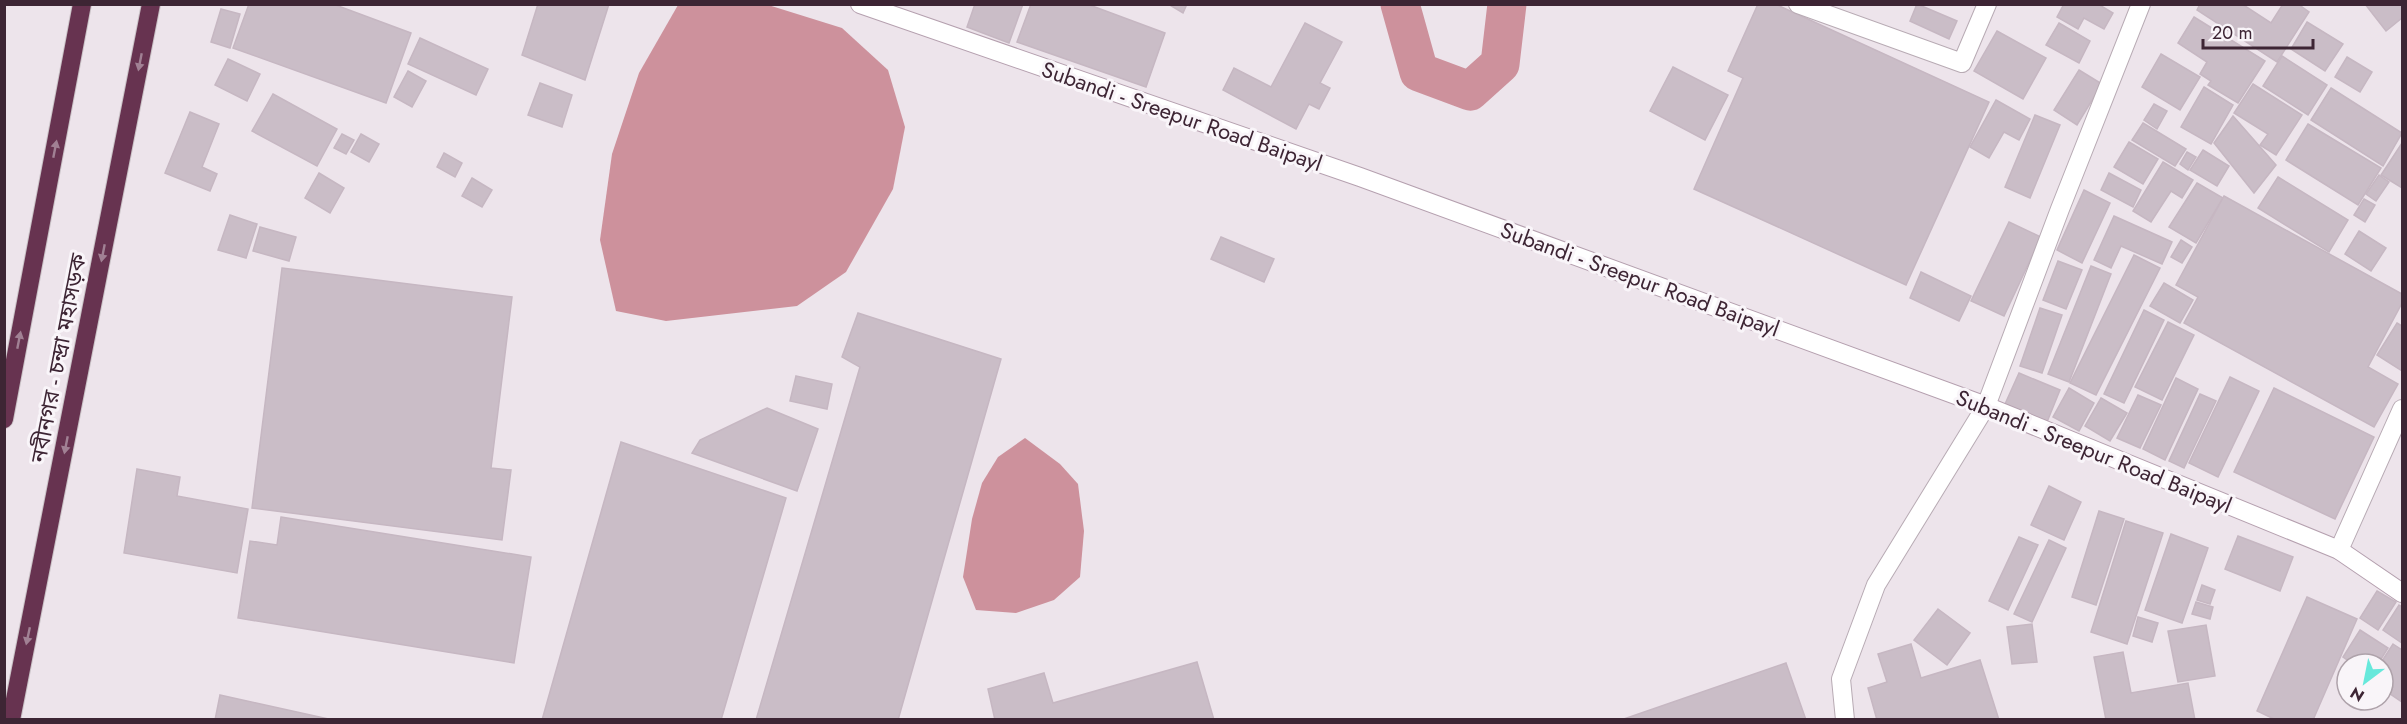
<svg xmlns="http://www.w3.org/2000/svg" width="2407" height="724" viewBox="0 0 2407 724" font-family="Jost,'Noto Sans Bengali',sans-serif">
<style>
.water{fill:#cd919c}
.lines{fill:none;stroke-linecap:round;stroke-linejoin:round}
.canal{stroke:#cd919c;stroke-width:39}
.building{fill:#cabdc7;stroke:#c6b7c2;stroke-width:1.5}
.lane-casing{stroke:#b8abb4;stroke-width:20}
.street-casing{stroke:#b8abb4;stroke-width:20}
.secondary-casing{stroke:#b5a0af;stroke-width:20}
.highway-casing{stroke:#c9c2c6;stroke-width:20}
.lane{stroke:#fff;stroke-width:18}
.street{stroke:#fff;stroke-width:18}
.secondary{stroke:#fff;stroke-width:18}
.highway{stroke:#673350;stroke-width:18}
.oneway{fill:#a18194}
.labels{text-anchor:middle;stroke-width:6;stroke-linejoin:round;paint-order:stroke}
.street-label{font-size:22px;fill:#3d2534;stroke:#f9f5f9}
</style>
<rect width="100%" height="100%" fill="#ede4eb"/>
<!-- water -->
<g class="water">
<path d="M765,4L842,28L888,70L905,127L893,189L846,272L797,306L666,321L616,311L600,240L612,154L639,73L678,5Z"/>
<path d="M1025,438L1060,464L1078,484L1084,531L1080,577L1054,600L1016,613L976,610L963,577L972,519L982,483L998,457Z"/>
</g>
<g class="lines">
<!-- canal -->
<path class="canal" d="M1400,4L1419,72L1470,91L1500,64L1507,4"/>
</g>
<!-- building -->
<g class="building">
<path d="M249,4H333L411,33L386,103L233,48Z"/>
<path d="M538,4H609L585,80L522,55Z"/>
<path d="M975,4H1023L1009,43L967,27Z"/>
<path d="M1031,4H1087L1165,33L1146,87L1017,42Z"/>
<path d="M1168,4H1187L1183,13Z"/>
<path d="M1758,4H1775L1989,102L1906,285L1694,189L1743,78L1728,71Z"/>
<path d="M1917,4L1957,21L1949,39L1910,21Z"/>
<path d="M2064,4H2098L2113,13L2104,29L2084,18L2078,29L2057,17Z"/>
<path d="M2200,4H2242L2271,23L2283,4H2298L2309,12L2277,62L2197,10Z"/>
<path d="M2365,4H2402V18L2386,31Z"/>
<path d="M221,9L240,14L230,48L211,42Z"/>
<path d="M2194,17L2265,61L2238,103L2208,85L2211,81L2200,74L2207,62L2178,43Z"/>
<path d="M2307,22L2343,44L2325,71L2291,49Z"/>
<path d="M1305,23L1342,42L1320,83L1330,88L1319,109L1309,104L1296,129L1223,90L1234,68L1271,87Z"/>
<path d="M2059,23L2090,41L2079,63L2046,45Z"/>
<path d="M1997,31L2046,58L2023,99L1974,71Z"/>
<path d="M420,38L488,69L476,95L408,64Z"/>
<path d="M2161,54L2200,77L2180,110L2142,87Z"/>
<path d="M2282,56L2327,85L2308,115L2263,86Z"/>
<path d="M2347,57L2372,72L2360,92L2335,77Z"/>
<path d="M228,59L260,74L247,101L215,85Z"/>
<path d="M1673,67L1728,95L1705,140L1650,111Z"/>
<path d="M2079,70L2102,84L2077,125L2054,110Z"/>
<path d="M408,71L426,81L412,107L394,97Z"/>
<path d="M540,83L572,95L562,127L528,115Z"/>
<path d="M2253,84L2302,115L2276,155L2260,145L2268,134L2234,113Z"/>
<path d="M2204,87L2233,105L2211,144L2181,127Z"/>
<path d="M2331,88L2402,133L2383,166L2311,120Z"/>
<path d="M273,94L337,129L317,166L252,131Z"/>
<path d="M1996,100L2030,119L2019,140L2004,132L1989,158L1970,147Z"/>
<path d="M2154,104L2167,111L2157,129L2144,120Z"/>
<path d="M190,112L219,124L202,167L217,174L210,191L165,173Z"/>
<path d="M2035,115L2060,125L2030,198L2005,187Z"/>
<path d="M2233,116L2276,165L2254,193L2214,143Z"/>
<path d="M2143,123L2186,149L2175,166L2132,140Z"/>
<path d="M2308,124L2381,168L2358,205L2286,160Z"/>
<path d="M342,134L354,140L346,154L334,148Z"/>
<path d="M361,134L379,144L369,162L351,152Z"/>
<path d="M2129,142L2158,159L2143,184L2114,167Z"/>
<path d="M2402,143V188L2381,175Z"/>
<path d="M2203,150L2229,166L2217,186L2190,170Z"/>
<path d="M2187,152L2196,157L2188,170L2180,164Z"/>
<path d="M444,153L462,163L455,177L437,167Z"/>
<path d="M2163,162L2193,180L2182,198L2171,191L2151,222L2133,211Z"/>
<path d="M319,173L344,188L330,213L305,198Z"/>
<path d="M2109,173L2141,190L2133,207L2101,190Z"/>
<path d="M2379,175L2389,182L2376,201L2366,194Z"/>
<path d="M2278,177L2348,220L2329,252L2258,208Z"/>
<path d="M472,178L492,190L482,207L462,196Z"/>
<path d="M2197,183L2223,198L2196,243L2169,227Z"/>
<path d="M2084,190L2110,203L2082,263L2057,250Z"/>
<path d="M2224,196L2402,294V303L2368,367L2398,384L2374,427L2184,323L2198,297L2176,285Z"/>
<path d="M2364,199L2375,205L2365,222L2354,215Z"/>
<path d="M230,215L257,224L246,258L218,250Z"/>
<path d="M2114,216L2172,242L2162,264L2121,246L2111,268L2094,260Z"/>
<path d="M2009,222L2041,237L2004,316L1971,301Z"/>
<path d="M260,227L296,237L289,261L253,251Z"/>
<path d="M2359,231L2386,248L2371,271L2345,254Z"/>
<path d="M1221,237L1274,259L1264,282L1211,259Z"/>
<path d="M2181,240L2192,247L2182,263L2171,257Z"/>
<path d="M2134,255L2160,268L2096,395L2070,383Z"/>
<path d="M2058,261L2082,270L2066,309L2043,300Z"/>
<path d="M2091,266L2111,274L2069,382L2048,374Z"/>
<path d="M282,268L512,297L491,468L511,470L502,540L252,508Z"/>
<path d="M1921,272L1971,296L1959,321L1910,298Z"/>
<path d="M2164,283L2193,300L2180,323L2150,306Z"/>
<path d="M2040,308L2062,315L2042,373L2020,366Z"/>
<path d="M2144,310L2164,320L2124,403L2104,394Z"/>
<path d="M858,313L1001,359L898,720H756L860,367L842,357Z"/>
<path d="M2168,322L2194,335L2162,400L2135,387Z"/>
<path d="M2397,323L2402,326V371L2377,355Z"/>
<path d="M2019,373L2060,390L2047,422L2005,404Z"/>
<path d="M796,376L832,384L827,409L790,401Z"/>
<path d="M2230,377L2259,391L2218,477L2189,463Z"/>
<path d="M2176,378L2198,389L2165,460L2143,449Z"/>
<path d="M2069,388L2094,403L2079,431L2053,417Z"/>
<path d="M2274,388L2374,437L2335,519L2234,472Z"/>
<path d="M2200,394L2216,401L2184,468L2169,461Z"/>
<path d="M2138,395L2161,405L2140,448L2117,438Z"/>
<path d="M2101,398L2127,413L2110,441L2085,426Z"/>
<path d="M767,408L818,429L797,491L692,453L700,440Z"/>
<path d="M621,442L786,498L721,720H542Z"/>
<path d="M137,469L180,477L177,496L248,509L237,573L124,553Z"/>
<path d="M2049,486L2081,502L2064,540L2031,525Z"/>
<path d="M2099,511L2124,519L2096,605L2072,597Z"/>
<path d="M281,517L531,557L514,663L238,618L250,541L277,545Z"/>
<path d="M2126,521L2163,533L2127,644L2091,632Z"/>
<path d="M2171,534L2208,548L2182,623L2145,610Z"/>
<path d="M2238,536L2293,557L2280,591L2225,569Z"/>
<path d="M2019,537L2038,545L2008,610L1989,601Z"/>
<path d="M2049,540L2066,548L2032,622L2014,614Z"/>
<path d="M2202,585L2215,590L2210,604L2197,600Z"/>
<path d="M2377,591L2396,602L2378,630L2360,618Z"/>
<path d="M2307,597L2357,619L2313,720H2276L2257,711Z"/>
<path d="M2196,602L2213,607L2210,619L2192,614Z"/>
<path d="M2399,605L2402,607V643L2383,630Z"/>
<path d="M1938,609L1970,633L1947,665L1914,640Z"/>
<path d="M2138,617L2158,623L2152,642L2133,636Z"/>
<path d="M2032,624L2037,662L2012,664L2007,627Z"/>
<path d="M2206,625L2215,676L2178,682L2168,631Z"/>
<path d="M2360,630L2388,648L2378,664H2353L2343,657Z"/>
<path d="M1911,644L1921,678L1980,660L1999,720H1877L1868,688L1887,682L1878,654Z"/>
<path d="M2393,644L2402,650V702L2383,689V664H2380Z"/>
<path d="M2123,652L2131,693L2188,683L2195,720H2106L2094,657Z"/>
<path d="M1197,662L1214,720H995L988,689L1044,673L1053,703Z"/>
<path d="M1786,663L1806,720H1621Z"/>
<path d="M220,695L333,720H215Z"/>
</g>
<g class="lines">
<!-- lane casing -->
<g class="lane-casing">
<g id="lane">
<path d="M1798,4L1962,63L1987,4"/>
<path d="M1845,720L1841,679L1876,585L1986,406"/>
</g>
</g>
<!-- street casing -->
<g class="street-casing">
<g id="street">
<path d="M1986,406L2060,209L2141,4"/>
<path d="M2339,550L2402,409"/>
</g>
</g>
<!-- secondary casing -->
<g class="secondary-casing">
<path id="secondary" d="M860,4L1360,177L1986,406L2339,550L2402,593"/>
</g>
<!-- highway casing -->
<g class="highway-casing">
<g id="highway">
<path d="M4,419L82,4"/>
<path d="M11,720L151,4"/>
</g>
</g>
<!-- lane -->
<use href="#lane" class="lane"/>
<!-- street -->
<use href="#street" class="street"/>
<!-- secondary -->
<use href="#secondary" class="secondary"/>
<!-- highway -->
<use href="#highway" class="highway"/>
</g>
<!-- one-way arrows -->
<defs><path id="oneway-solid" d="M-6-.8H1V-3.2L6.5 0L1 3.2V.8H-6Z" transform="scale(1.5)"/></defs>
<g class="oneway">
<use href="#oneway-solid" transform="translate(140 62) rotate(101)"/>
<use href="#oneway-solid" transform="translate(55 149) rotate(-79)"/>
<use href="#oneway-solid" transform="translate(103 253) rotate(101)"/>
<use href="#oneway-solid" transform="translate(19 340) rotate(-79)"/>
<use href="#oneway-solid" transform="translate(66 445) rotate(101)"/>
<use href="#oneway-solid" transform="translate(28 636) rotate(102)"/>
</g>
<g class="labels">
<!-- street labels -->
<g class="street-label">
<text transform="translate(1182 116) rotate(19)" y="8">Subandi - Sreepur Road Baipayl</text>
<text transform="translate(1640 279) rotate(20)" y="8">Subandi - Sreepur Road Baipayl</text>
<text transform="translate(58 358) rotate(-79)" y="8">নবীনগর - চন্দ্রা মহাসড়ক</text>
<text transform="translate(2094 451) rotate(22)" y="8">Subandi - Sreepur Road Baipayl</text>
</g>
</g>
<!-- border -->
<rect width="2407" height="724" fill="none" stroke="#3d2534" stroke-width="12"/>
<!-- north arrow -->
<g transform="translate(2365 682) rotate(212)"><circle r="28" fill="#f9f5f9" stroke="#aea2aa" stroke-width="1.5"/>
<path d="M0-4.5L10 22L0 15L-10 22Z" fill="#67e8db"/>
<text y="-9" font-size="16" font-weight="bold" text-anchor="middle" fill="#3d2534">N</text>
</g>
<!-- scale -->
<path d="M2203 39v9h110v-9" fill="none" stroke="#3d2534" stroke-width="3"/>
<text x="2212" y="39" font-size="18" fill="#3d2534" stroke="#f9f5f9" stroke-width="4.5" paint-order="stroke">20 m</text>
</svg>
